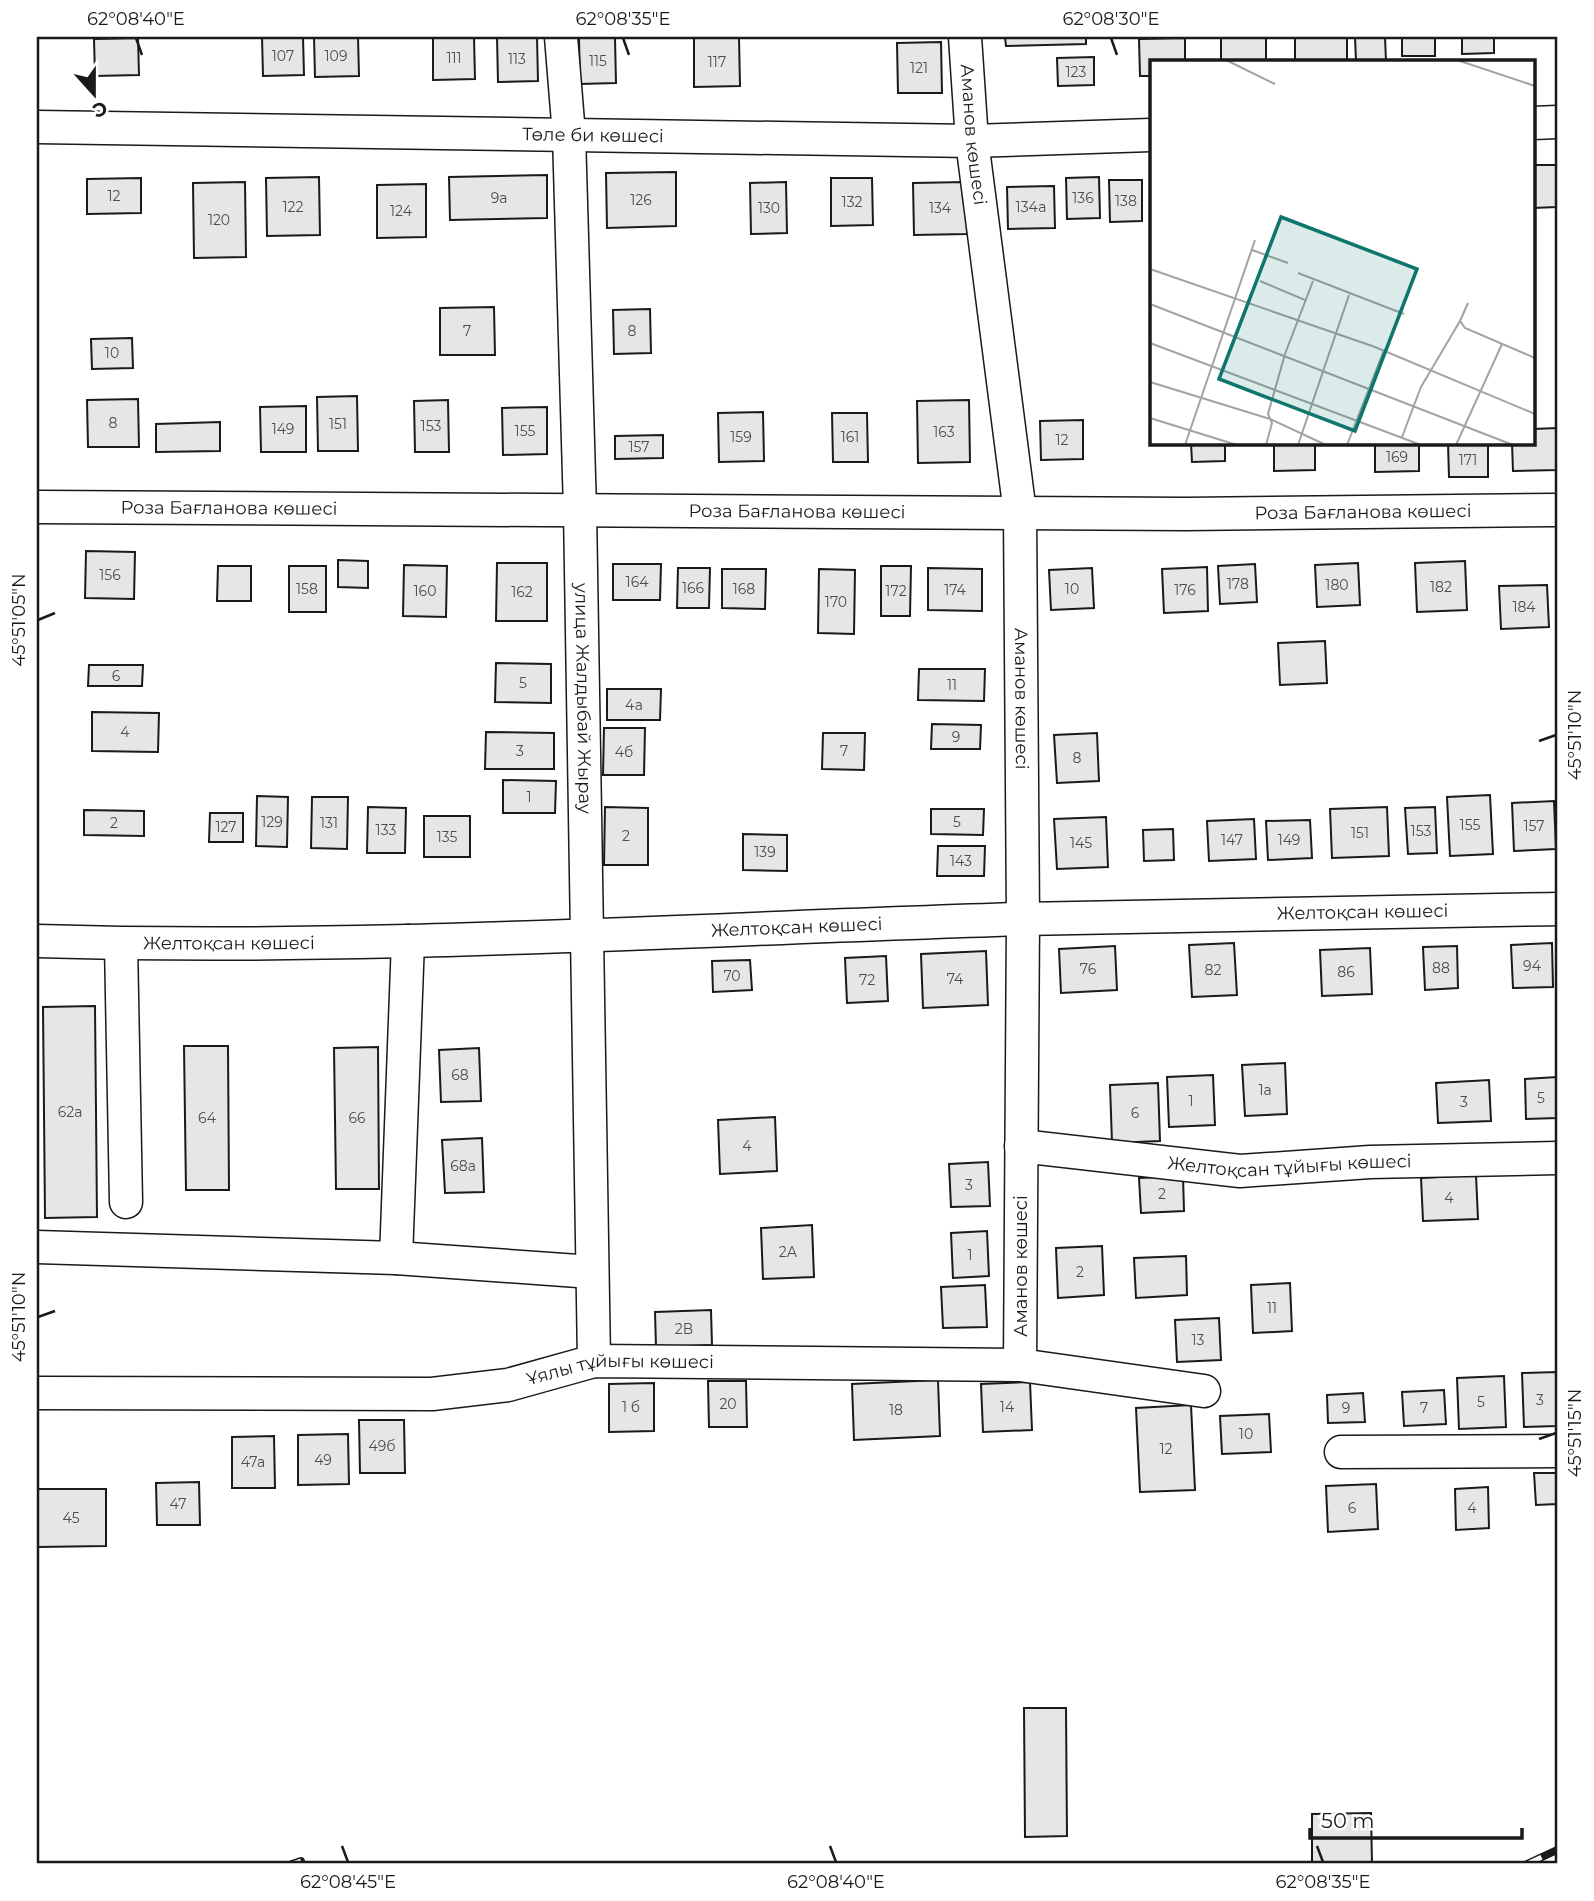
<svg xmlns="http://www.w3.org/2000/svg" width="1594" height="1901" viewBox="0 0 1594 1901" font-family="Montserrat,sans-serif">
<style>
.building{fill:#e6e6e6;stroke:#1a1a1a;stroke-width:2}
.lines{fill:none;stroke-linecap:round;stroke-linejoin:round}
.minor-casing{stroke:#1a1a1a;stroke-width:35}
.minor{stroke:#fff;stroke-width:32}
.rail-casing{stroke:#1a1a1a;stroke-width:8}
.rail{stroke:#fff;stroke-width:5;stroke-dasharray:16;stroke-linecap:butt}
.ticks{fill:none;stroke:#1a1a1a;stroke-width:2.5}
.labels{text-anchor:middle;stroke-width:5;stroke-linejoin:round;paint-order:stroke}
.number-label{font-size:14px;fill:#4d4d4d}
.street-label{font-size:18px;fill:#1a1a1a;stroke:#fff}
.inset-road{fill:none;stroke:#a3a3a3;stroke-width:2}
.view{fill:#0f766e;fill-opacity:0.15;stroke:#0f766e;stroke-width:3.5}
.inset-edge{fill:none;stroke:#1a1a1a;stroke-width:3.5}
.neatline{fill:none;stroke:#1a1a1a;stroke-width:2.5}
.ticks-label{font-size:18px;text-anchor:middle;fill:#1a1a1a}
</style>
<rect width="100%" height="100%" fill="#fff"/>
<!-- building -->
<g class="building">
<path d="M262,37H303L304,75L263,76Z"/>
<path d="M314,37H358L359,76L315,77Z"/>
<path d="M433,37H474L475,79L433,80Z"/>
<path d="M497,37H537L538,81L498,82Z"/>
<path d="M739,37L740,86L694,87V38Z"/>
<path d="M1005,37H1086V44L1006,46Z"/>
<rect x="1221" y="37" width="45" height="24"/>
<rect x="1295" y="37" width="52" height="24"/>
<path d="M1355,37H1385L1386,61H1356Z"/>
<rect x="1402" y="37" width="33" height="19"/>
<path d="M1462,37H1494V53L1462,54Z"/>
<path d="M138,38L139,75L95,76L94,39Z"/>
<path d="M579,38H615L616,83L580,84Z"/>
<path d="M1185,38V61H1151V76H1140L1139,39Z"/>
<path d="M941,42L942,93H898L897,43Z"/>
<path d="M1094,57V85L1058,86L1057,58Z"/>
<path d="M1533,165H1557V207L1533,208Z"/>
<path d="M676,172V226L607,228L606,173Z"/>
<path d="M547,175V218L450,220L449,177Z"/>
<path d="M319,177L320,235L267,236L266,178Z"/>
<path d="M1099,177L1100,218L1067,219L1066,178Z"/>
<path d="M141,178V213L87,214V179Z"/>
<path d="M831,178H872L873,225L831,226Z"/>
<path d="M1109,180H1142V221L1110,222Z"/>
<path d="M245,182L246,257L194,258L193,183Z"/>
<path d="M786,182L787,233L751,234L750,183Z"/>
<path d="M966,182L967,234L914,235L913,183Z"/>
<path d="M426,184V237L377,238V185Z"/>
<path d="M1054,186L1055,228L1008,229L1007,187Z"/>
<path d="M494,307L495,355H440V308Z"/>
<path d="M650,309L651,353L614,354L613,310Z"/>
<path d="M132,338L133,368L92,369L91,339Z"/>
<path d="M357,396L358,451H318L317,397Z"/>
<path d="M138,399L139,447H88L87,400Z"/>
<path d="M448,400L449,452H415L414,401Z"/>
<path d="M969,400L970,462L918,463L917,401Z"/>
<path d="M306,406V452H261L260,407Z"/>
<path d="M547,407V454L503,455L502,408Z"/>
<path d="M763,412L764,461L719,462L718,413Z"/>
<path d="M832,413H867L868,462H833Z"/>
<path d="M1083,420V459L1041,460L1040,421Z"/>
<path d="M220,422V451L156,452V424Z"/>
<path d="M1557,428V470L1513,471L1512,443H1533V429Z"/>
<path d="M663,435V458L615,459V436Z"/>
<path d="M1191,443H1225V461L1192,462Z"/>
<path d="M1274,443H1315V470L1274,471Z"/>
<path d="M1375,443H1419V471L1375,472Z"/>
<path d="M1448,443H1488V477H1449Z"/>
<path d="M86,551L135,552L134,599L85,598Z"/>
<path d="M338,560L368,561V588L338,587Z"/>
<path d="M1465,561L1467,610L1417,612L1415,563Z"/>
<path d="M497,563H547V621H496Z"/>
<path d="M1358,563L1360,605L1317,607L1315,565Z"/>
<path d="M613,564H661L660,600H613Z"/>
<path d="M1255,564L1257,602L1220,604L1218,566Z"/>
<path d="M404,565L447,566L446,617L403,616Z"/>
<path d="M218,566H251V601H217Z"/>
<rect x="289" y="566" width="37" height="46"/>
<path d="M881,566H911L910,616H881Z"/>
<path d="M1207,567L1208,611L1164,613L1162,569Z"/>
<path d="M678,568H710L709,608H677Z"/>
<path d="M928,568L982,569V611L928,610Z"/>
<path d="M1092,568L1094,608L1051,610L1049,570Z"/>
<path d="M722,569H766L765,609L722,608Z"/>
<path d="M819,569L855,570L854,634L818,633Z"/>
<path d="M1547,585L1549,627L1501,629L1499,586Z"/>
<path d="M1325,641L1327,683L1280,685L1278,643Z"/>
<path d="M496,663L551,664V703L495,702Z"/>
<path d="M89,665H143L142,686H88Z"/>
<path d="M919,669H985L984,701L918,700Z"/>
<path d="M607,689H661L660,720H607Z"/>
<path d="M92,712L159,713L158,752L92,751Z"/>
<path d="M932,724L981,725L980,749H931Z"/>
<path d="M604,728H645L644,775H603Z"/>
<path d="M486,732L554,733V769H485Z"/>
<path d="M823,733H865L864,770L822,769Z"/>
<path d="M1097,733L1099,781L1057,783L1054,735Z"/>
<path d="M503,780L556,781L555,813H503Z"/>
<path d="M1490,795L1493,854L1450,856L1447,797Z"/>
<path d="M257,796L288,797L287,847L256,846Z"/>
<path d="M312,797H348L347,849L311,848Z"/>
<path d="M1554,801L1556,849L1514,851L1512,803Z"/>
<path d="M368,807L406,808L405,853H367Z"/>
<path d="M605,807L648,808V865H604Z"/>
<path d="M1387,807L1389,856L1332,858L1330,809Z"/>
<path d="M1435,807L1437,853L1408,854L1405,808Z"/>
<path d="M931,809H984L983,835L931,834Z"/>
<path d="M84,810L144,811V836L84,835Z"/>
<path d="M210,813H243V842H209Z"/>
<rect x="424" y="816" width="46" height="41"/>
<path d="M1106,817L1108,867L1057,869L1054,819Z"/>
<path d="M1254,819L1256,859L1209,861L1207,821Z"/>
<path d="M1310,820L1312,858L1268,860L1266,821Z"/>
<path d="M1173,829L1174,860L1144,861L1143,830Z"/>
<path d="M743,834L787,835V871L743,870Z"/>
<path d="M938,846H985L984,876H937Z"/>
<path d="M1234,943L1237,995L1192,997L1189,945Z"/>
<path d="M1552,943L1553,987L1513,988L1511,945Z"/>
<path d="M1115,946L1117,990L1061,993L1059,949Z"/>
<path d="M1457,946L1458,988L1425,990L1423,947Z"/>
<path d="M1370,948L1372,994L1322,996L1320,950Z"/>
<path d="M986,951L988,1005L923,1008L921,954Z"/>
<path d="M886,956L888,1001L847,1003L845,958Z"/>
<path d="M750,960L752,990L713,992L712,961Z"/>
<path d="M95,1006L97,1217L45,1218L43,1007Z"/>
<path d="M184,1046H228L229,1190H186Z"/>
<path d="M378,1047L379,1189H336L334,1048Z"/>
<path d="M479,1048L481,1101L441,1102L439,1050Z"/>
<path d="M1285,1063L1287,1114L1245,1116L1242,1065Z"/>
<path d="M1213,1075L1215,1125L1169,1127L1167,1077Z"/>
<path d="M1557,1077V1118L1526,1119L1525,1079Z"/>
<path d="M1489,1080L1491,1121L1438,1123L1436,1083Z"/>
<path d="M1158,1083L1160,1141L1112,1143L1110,1085Z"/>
<path d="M775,1117L777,1171L720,1174L718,1120Z"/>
<path d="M482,1138L484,1192L445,1193L442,1140Z"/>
<path d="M988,1162L990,1206L951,1207L949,1164Z"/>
<path d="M1476,1175L1478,1219L1423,1221L1421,1178Z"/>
<path d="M1183,1176L1184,1211L1141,1213L1139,1178Z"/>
<path d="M812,1225L814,1277L763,1279L761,1228Z"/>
<path d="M987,1231L989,1276L953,1278L951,1233Z"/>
<path d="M1102,1246L1104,1295L1058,1298L1056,1248Z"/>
<path d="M1186,1256L1187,1295L1136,1298L1134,1258Z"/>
<path d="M1290,1283L1292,1331L1253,1333L1251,1285Z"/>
<path d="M985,1285L987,1327L943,1328L941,1287Z"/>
<path d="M711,1310L712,1345L656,1347L655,1312Z"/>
<path d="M1219,1318L1221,1360L1177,1362L1175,1320Z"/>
<path d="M1557,1372V1426L1524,1427L1522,1373Z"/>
<path d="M1504,1376L1506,1427L1459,1429L1457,1378Z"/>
<path d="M938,1380L940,1436L854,1440L852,1384Z"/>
<path d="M708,1381H746L747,1427H709Z"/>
<path d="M1030,1382L1032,1430L983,1432L981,1384Z"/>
<path d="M654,1383V1431L609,1432V1384Z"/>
<path d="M1444,1390L1446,1424L1404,1426L1402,1392Z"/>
<path d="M1363,1393L1365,1422L1328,1423L1327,1395Z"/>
<path d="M1191,1405L1195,1490L1140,1492L1136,1408Z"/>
<path d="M1269,1414L1271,1452L1222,1454L1220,1416Z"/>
<path d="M359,1420H404L405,1473H360Z"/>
<path d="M348,1434L349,1484L298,1485V1435Z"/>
<path d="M274,1436L275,1488H232V1437Z"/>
<path d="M1534,1473H1557V1504L1536,1505Z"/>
<path d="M199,1482L200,1525H157L156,1483Z"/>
<path d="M1376,1484L1378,1529L1328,1532L1326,1486Z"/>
<path d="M1488,1487L1489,1528L1456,1530L1455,1489Z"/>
<path d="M37,1489H106V1546L37,1547Z"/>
<path d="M1024,1708H1066L1067,1836L1025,1837Z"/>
<path d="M1371,1813L1372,1864H1312V1814Z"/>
</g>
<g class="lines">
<!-- minor casing -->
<g class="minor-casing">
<g id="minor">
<path id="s1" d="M561,37L569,135L580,510L594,1361"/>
<path id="s2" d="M965,37L972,141L1020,513L1023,919L1020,1365"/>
<path d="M1533,123L1557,122"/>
<path id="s3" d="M37,127L972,141L1151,135"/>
<path id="s4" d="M37,507L1186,514L1557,510"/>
<path id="s5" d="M37,941C365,951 694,929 1022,919C1201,914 1379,912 1557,909"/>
<path d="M121,944L126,1202"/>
<path id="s6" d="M1021,1146L1240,1171L1370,1162L1557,1158"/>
<path d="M37,1247L396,1258L592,1272"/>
<path d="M396,1258L408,941"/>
<path id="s7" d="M37,1393L432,1394L508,1385L594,1361L1020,1365L1204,1391"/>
<path d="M1341,1452L1557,1451"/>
</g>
</g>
<!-- minor -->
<use href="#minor" class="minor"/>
<!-- rail casing -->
<g class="rail-casing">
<g id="rail">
<path d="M292,1864L301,1861"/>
<path d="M1527,1864L1557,1850"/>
</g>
</g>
<!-- rail -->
<use href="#rail" class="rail"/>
</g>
<!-- ticks -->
<path class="ticks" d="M136,38L142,55M623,38L629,55M1111,38L1117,55M38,620L55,613M1539,741L1556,735M38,1317L55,1311M1539,1439L1556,1433M342,1846L348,1862M830,1846L836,1862M1317,1846L1323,1862"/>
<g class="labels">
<!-- number labels -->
<g class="number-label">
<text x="283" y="61">107</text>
<text x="336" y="61">109</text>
<text x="454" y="63">111</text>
<text x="517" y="64">113</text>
<text x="598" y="66">115</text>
<text x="717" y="67">117</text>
<text x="919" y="73">121</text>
<text x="1076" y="77">123</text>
<text x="114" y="201">12</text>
<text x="499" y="203">9а</text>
<text x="1083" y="203">136</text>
<text x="641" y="205">126</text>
<text x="1126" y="206">138</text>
<text x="852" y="207">132</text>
<text x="293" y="212">122</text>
<text x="1031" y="212">134а</text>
<text x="769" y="213">130</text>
<text x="940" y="213">134</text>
<text x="401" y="216">124</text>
<text x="219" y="225">120</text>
<text x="467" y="336">7</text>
<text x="632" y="336">8</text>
<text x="112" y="358">10</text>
<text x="113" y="428">8</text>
<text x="338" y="429">151</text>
<text x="431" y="431">153</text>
<text x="283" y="434">149</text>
<text x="525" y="436">155</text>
<text x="944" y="437">163</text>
<text x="741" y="442">159</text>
<text x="850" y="442">161</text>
<text x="1062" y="445">12</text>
<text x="639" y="452">157</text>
<text x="1397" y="462">169</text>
<text x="1468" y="465">171</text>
<text x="110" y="580">156</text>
<text x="637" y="587">164</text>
<text x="1238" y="589">178</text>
<text x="1337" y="590">180</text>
<text x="1441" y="592">182</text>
<text x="693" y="593">166</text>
<text x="307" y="594">158</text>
<text x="744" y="594">168</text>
<text x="1072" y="594">10</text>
<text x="955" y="595">174</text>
<text x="1185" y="595">176</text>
<text x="425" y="596">160</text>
<text x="896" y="596">172</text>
<text x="522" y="597">162</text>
<text x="836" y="607">170</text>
<text x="1524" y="612">184</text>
<text x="116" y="681">6</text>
<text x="523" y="688">5</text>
<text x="952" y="690">11</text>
<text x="634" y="710">4а</text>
<text x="125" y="737">4</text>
<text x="956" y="742">9</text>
<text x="520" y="756">3</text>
<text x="844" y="756">7</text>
<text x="624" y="757">4б</text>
<text x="1077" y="763">8</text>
<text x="529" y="802">1</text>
<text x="272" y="827">129</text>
<text x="957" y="827">5</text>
<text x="114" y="828">2</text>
<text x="329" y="828">131</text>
<text x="1470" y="830">155</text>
<text x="1534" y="831">157</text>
<text x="226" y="832">127</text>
<text x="386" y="835">133</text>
<text x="1421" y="836">153</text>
<text x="1360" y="838">151</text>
<text x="626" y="841">2</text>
<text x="447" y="842">135</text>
<text x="1232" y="845">147</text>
<text x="1289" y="845">149</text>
<text x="1081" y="848">145</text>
<text x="765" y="857">139</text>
<text x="961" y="866">143</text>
<text x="1532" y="971">94</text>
<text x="1441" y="973">88</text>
<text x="1088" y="974">76</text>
<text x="1213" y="975">82</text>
<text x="1346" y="977">86</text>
<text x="732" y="981">70</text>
<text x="955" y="984">74</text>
<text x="867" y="985">72</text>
<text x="460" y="1080">68</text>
<text x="1265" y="1095">1а</text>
<text x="1541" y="1103">5</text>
<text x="1191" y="1106">1</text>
<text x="1464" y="1107">3</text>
<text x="70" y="1117">62а</text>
<text x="1135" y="1118">6</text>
<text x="207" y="1123">64</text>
<text x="357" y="1123">66</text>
<text x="747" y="1151">4</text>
<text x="463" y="1171">68а</text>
<text x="969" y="1190">3</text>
<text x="1162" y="1199">2</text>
<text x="1449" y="1203">4</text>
<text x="788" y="1257">2А</text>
<text x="970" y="1260">1</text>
<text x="1080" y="1277">2</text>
<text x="1272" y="1313">11</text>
<text x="684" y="1334">2В</text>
<text x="1198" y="1345">13</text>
<text x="1540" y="1405">3</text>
<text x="1481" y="1407">5</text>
<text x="728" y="1409">20</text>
<text x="631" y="1412">1 б</text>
<text x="1007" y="1412">14</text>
<text x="1346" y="1413">9</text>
<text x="1424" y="1413">7</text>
<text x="896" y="1415">18</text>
<text x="1246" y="1439">10</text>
<text x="382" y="1451">49б</text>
<text x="1166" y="1454">12</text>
<text x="323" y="1465">49</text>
<text x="253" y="1467">47а</text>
<text x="178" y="1509">47</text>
<text x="1352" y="1513">6</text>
<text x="1472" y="1513">4</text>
<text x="71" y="1523">45</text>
</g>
<!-- street labels -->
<g class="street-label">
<text dy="6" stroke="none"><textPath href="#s2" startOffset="98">Аманов көшесі</textPath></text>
<text dy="6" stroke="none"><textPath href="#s3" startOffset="556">Төле би көшесі</textPath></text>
<text dy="6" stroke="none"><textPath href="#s4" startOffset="192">Роза Бағланова көшесі</textPath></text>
<text dy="6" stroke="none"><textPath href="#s4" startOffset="760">Роза Бағланова көшесі</textPath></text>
<text dy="6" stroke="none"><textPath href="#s4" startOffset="1326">Роза Бағланова көшесі</textPath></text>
<text dy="6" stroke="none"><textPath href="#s1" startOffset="662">улица Жалдыбай Жырау</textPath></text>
<text dy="6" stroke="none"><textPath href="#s2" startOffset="665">Аманов көшесі</textPath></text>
<text dy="6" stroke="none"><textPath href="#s5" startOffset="1326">Желтоқсан көшесі</textPath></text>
<text dy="6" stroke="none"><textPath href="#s5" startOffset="760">Желтоқсан көшесі</textPath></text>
<text dy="6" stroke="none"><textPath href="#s5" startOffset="192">Желтоқсан көшесі</textPath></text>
<text dy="6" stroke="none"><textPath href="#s6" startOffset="270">Желтоқсан тұйығы көшесі</textPath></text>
<text transform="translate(1021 1266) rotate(-90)" y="6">Аманов көшесі</text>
<text dy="6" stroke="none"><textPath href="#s7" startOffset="586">Ұялы тұйығы көшесі</textPath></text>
</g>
</g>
<!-- overview -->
<g transform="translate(1150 60)">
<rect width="385" height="385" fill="#fff"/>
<path class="inset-road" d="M76,0L125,24M307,0L385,26M102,190L138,203M0,209L225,287L385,354M148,213L254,254M110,221L155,240M318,243L310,261L315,268L385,298M0,244L363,385M0,283L271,385M0,322L120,359L176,385M0,358L87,385M252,377L271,327L310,261M35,385L105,180M116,385L122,363L118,354L135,294L163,221M148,385L199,235M197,385L234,290M306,385L352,284"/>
<path class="view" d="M131,157L267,209L205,371L69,319Z"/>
<rect width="385" height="385" class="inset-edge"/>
</g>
<!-- border -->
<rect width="1594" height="1901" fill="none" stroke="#ffffff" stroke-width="77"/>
<!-- north arrow -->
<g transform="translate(94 94) rotate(159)" stroke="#ffffff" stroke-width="5" paint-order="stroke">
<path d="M0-5L12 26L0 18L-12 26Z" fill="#1a1a1a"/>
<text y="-10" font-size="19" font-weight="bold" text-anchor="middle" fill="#1a1a1a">С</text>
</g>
<!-- scale -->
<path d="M1310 1828v10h212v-10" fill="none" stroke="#1a1a1a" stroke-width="3.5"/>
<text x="1321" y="1828" font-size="21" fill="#1a1a1a" stroke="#ffffff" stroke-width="5" paint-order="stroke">50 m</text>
<rect x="38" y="38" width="1518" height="1824" class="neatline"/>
<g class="ticks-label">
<text x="136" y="25">62°08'40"E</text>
<text x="623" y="25">62°08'35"E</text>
<text x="1111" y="25">62°08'30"E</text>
<text transform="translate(19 620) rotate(-90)" y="6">45°51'05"N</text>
<text transform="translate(1575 735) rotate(-90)" y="6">45°51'10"N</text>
<text transform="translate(19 1317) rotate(-90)" y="6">45°51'10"N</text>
<text transform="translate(1575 1433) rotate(-90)" y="6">45°51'15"N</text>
<text x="348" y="1888">62°08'45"E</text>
<text x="836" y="1888">62°08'40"E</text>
<text x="1323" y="1888">62°08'35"E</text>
</g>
</svg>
